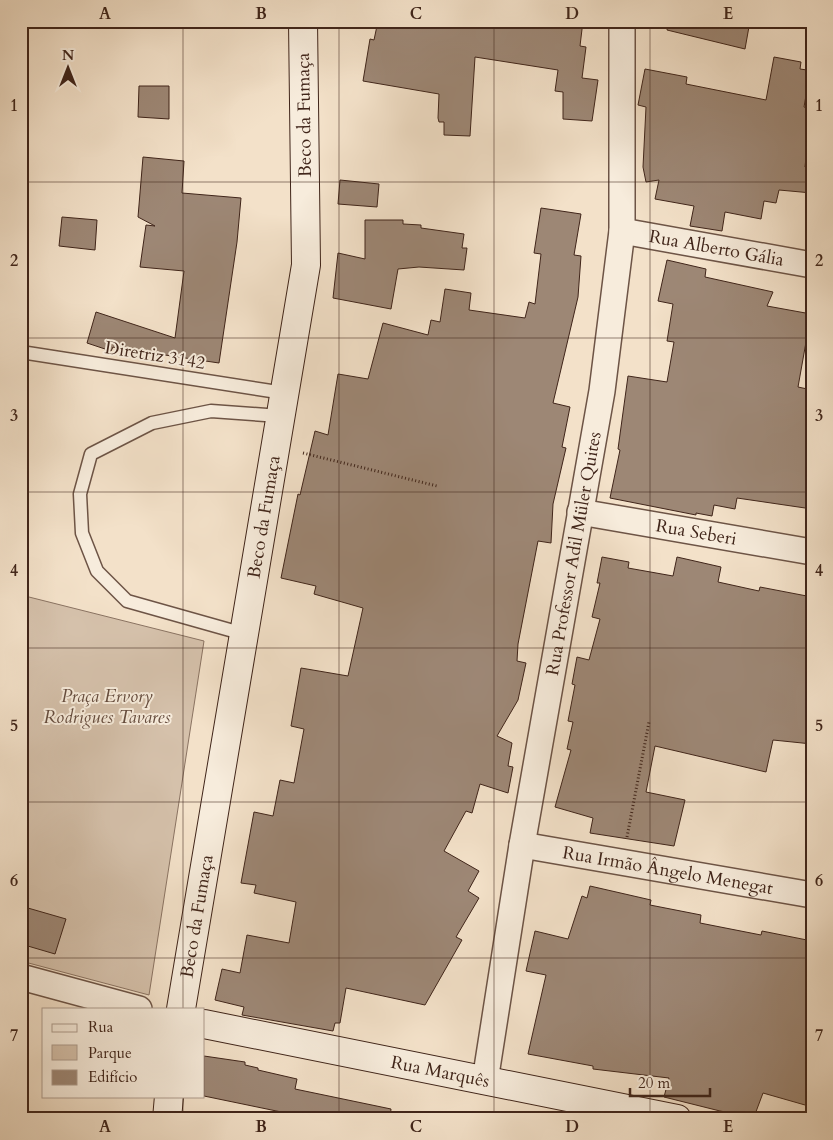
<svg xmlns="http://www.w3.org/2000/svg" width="833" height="1140" viewBox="0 0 833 1140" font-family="Cardo,serif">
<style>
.green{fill:#d5c1ab;stroke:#8a7362}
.building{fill:#9d8775;stroke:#40251a}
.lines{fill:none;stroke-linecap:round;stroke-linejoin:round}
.lane-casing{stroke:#6d5446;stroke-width:15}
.street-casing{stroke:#6d5446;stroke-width:28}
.secondary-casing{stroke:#40251a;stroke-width:30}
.path{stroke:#40251a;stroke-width:3;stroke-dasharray:1 2.5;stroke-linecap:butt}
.lane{stroke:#f7ecdc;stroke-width:12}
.street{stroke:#f7ecdc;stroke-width:25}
.secondary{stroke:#f7ecdc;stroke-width:28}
.grid{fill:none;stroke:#40251a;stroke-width:1;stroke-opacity:0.55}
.labels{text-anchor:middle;stroke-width:4;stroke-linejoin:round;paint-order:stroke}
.street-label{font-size:18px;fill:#40251a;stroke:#f7ecdc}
.park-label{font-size:18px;font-style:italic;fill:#654c3e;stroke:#f7ecdc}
.neatline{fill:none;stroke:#40251a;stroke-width:2}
.grid-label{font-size:16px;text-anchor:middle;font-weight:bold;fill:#40251a}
</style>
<rect width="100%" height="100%" fill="#f3e1c9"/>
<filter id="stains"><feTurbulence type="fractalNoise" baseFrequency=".004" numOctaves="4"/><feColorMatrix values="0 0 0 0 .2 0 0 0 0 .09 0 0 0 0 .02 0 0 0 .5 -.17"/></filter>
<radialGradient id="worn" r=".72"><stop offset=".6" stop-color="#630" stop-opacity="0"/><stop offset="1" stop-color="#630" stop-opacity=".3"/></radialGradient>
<!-- green -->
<path class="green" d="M21,595L204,641L149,995L21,961Z"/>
<!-- building -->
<g class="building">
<path d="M378,21H504L537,27L538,21H583L580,46L586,47L582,78L598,80L592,121L563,119V92L555,91L558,70L475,57L470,136L444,135V122H439L438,118L439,94L363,81L370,39L374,40Z"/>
<path d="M668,21H750L745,49L667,30Z"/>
<path d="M774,57L801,62L800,69L807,70L806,77L809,78L804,107L811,109L805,167H812V193L779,190L776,203L764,201L761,219L725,212L722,231L690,226L694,206L655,199L659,180L646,182L643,167L646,107L638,105L645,69L687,77L686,84L766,100Z"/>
<path d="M139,86H169V119L138,117Z"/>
<path d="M143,157L184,161L182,193L241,198L237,242L219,363L138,351L137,355L113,347L111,351L87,343L96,312L175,338L184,271L140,267L146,225L155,226L138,217Z"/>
<path d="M340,180L379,184L377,207L338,204Z"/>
<path d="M541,208L581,214L574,255L581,256L578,297L553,403L570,407L562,447L566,448L553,504L551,543L538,541L518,644L517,661L526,663L518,700L497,736L512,743L508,766L513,767L508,793L480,784L472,813L466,811L444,851L479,871L468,891L479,898L456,937L462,940L425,1005L346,988L340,1023H335L333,1031L242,1015L244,1007L215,1000L222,969L240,973L247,935L289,943L296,902L254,893L256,885L241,883L254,812L273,816L280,780L294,783L304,729L291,726L301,668L348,676L363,608L314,594L316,586L281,578L298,494L300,495L315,431L328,435L338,374L368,379L383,323L428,335L431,320L440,322L445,289L471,293L469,310L525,318L529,302L535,304L541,254L534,253Z"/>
<path d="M62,217L97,220L95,250L59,246Z"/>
<path d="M365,220H403V224L421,225V228L464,234L462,248H467L464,270L419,267L398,269L391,309L333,298L338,253L365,259Z"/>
<path d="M667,260L706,269L705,277L773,292L767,306L811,314L798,387L812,390V509L737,498L735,509L714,505L712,516L696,513V515L610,498L620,450L618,449L628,376L667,382L674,342L667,341L673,304L658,301Z"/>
<path d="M602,557L629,562L628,568L673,576L677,557L721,567L718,582L759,591L760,587L812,597V744L773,740L766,772L655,746L646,792L685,800L674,846L590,833L593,818L555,807L571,750L567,749L573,722L568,721L575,685L572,684L577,657L589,660L600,619L592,617L600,583H597Z"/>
<path d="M590,886L651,900L650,905L701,915L700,923L761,935L762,931L812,941V1107L763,1093L754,1117L720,1111L664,1097L669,1078L593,1069V1066L528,1054L546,975L526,971L535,931L568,939L582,896L587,898Z"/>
<path d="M21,906L66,919L55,954L21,944Z"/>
<path d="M204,1056L245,1062V1065L258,1068V1070L297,1079L295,1089L391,1109L390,1119H315L204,1096Z"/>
</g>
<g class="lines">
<!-- lane casing -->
<g class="lane-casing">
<g id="lane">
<path d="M21,352L284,393"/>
<path d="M244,634L127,601L97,571L82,533L80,494L91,454L152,423L211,411L280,416"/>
</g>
</g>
<!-- street casing -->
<g class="street-casing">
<g id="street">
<path id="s1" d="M622,231L812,265"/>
<path id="s2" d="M580,512L812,552"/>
<path id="s3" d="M522,845L812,895"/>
<path d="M21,977L139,1009"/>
<path id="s4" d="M485,1081L522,845L602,391L622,231V21"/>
</g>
</g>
<!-- secondary casing -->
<g class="secondary-casing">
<g id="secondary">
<path id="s5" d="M181,1009L306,265L303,21"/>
<path id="s6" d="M204,1024L677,1119"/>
<path d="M167,1119L169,1096"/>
</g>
</g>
<!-- path -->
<g class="path">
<path d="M303,453L437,486"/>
<path d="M627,837L649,722"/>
</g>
<!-- lane -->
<use href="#lane" class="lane"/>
<!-- street -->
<use href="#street" class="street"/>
<!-- secondary -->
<use href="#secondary" class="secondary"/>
</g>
<!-- grid -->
<path class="grid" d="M183,21V1009M339,21V1119M494,21V1119M650,21V1119M21,182H812M21,338H812M21,492H812M21,648H812M21,802H812M21,958H812M183,1096V1119"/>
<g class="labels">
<!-- street labels -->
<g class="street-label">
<text transform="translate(304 115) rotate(-91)" y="6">Beco da Fumaça</text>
<text dy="6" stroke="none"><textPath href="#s1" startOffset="96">Rua Alberto Gália</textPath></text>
<text transform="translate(155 355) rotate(9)" y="6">Diretriz 3142</text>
<text dy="6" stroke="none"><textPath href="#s5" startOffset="499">Beco da Fumaça</textPath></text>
<text dy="6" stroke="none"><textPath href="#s2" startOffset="118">Rua Seberi</textPath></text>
<text dy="6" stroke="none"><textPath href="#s4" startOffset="535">Rua Professor Adil Müler Quites</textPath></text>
<text dy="6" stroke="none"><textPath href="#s3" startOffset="148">Rua Irmão Ângelo Menegat</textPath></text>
<text dy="6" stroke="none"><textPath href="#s5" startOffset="94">Beco da Fumaça</textPath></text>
<text dy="6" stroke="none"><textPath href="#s6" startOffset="241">Rua Marquês</textPath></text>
</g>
<!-- park labels -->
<g class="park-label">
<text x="107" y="702">Praça Ervory<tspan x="107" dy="21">Rodrigues Tavares</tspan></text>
</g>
</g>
<!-- margin -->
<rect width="833" height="1140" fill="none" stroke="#f3e1c9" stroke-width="55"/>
<!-- legend -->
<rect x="42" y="1008" width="162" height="90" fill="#f7ecdc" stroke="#ae9c8e"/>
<rect x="52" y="1024" width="25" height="8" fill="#f7ecdc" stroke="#ae9c8e"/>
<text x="88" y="1032" font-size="15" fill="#40251a">Rua</text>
<rect x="52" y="1045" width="25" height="15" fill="#d5c1ab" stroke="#ae9c8e"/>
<text x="88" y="1058" font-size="15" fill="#40251a">Parque</text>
<rect x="52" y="1070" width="25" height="15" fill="#9d8775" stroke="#ae9c8e"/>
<text x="88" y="1082" font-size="15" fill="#40251a">Edifício</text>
<!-- north arrow -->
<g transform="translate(68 68)" stroke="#f7ecdc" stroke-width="4" paint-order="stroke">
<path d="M0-4L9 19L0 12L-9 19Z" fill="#40251a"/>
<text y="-8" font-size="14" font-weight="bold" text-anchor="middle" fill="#40251a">N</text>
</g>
<!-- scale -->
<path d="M630 1088v8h80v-8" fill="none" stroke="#40251a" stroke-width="2.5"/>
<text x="638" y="1088" font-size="15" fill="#40251a" stroke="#f7ecdc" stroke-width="4" paint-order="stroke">20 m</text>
<rect x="28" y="28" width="778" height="1084" class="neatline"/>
<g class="grid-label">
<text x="105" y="19">A</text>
<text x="261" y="19">B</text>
<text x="416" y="19">C</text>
<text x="572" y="19">D</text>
<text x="728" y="19">E</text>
<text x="14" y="111">1</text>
<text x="819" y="111">1</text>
<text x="14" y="266">2</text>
<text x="819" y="266">2</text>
<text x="14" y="421">3</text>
<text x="819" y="421">3</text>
<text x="14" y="576">4</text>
<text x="819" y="576">4</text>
<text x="14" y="731">5</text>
<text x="819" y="731">5</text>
<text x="14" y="886">6</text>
<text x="819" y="886">6</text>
<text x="14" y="1041">7</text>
<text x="819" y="1041">7</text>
<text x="105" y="1132">A</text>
<text x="261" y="1132">B</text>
<text x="416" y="1132">C</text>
<text x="572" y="1132">D</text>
<text x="728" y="1132">E</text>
</g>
<rect width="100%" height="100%" filter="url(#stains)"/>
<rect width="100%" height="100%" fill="url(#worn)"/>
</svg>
